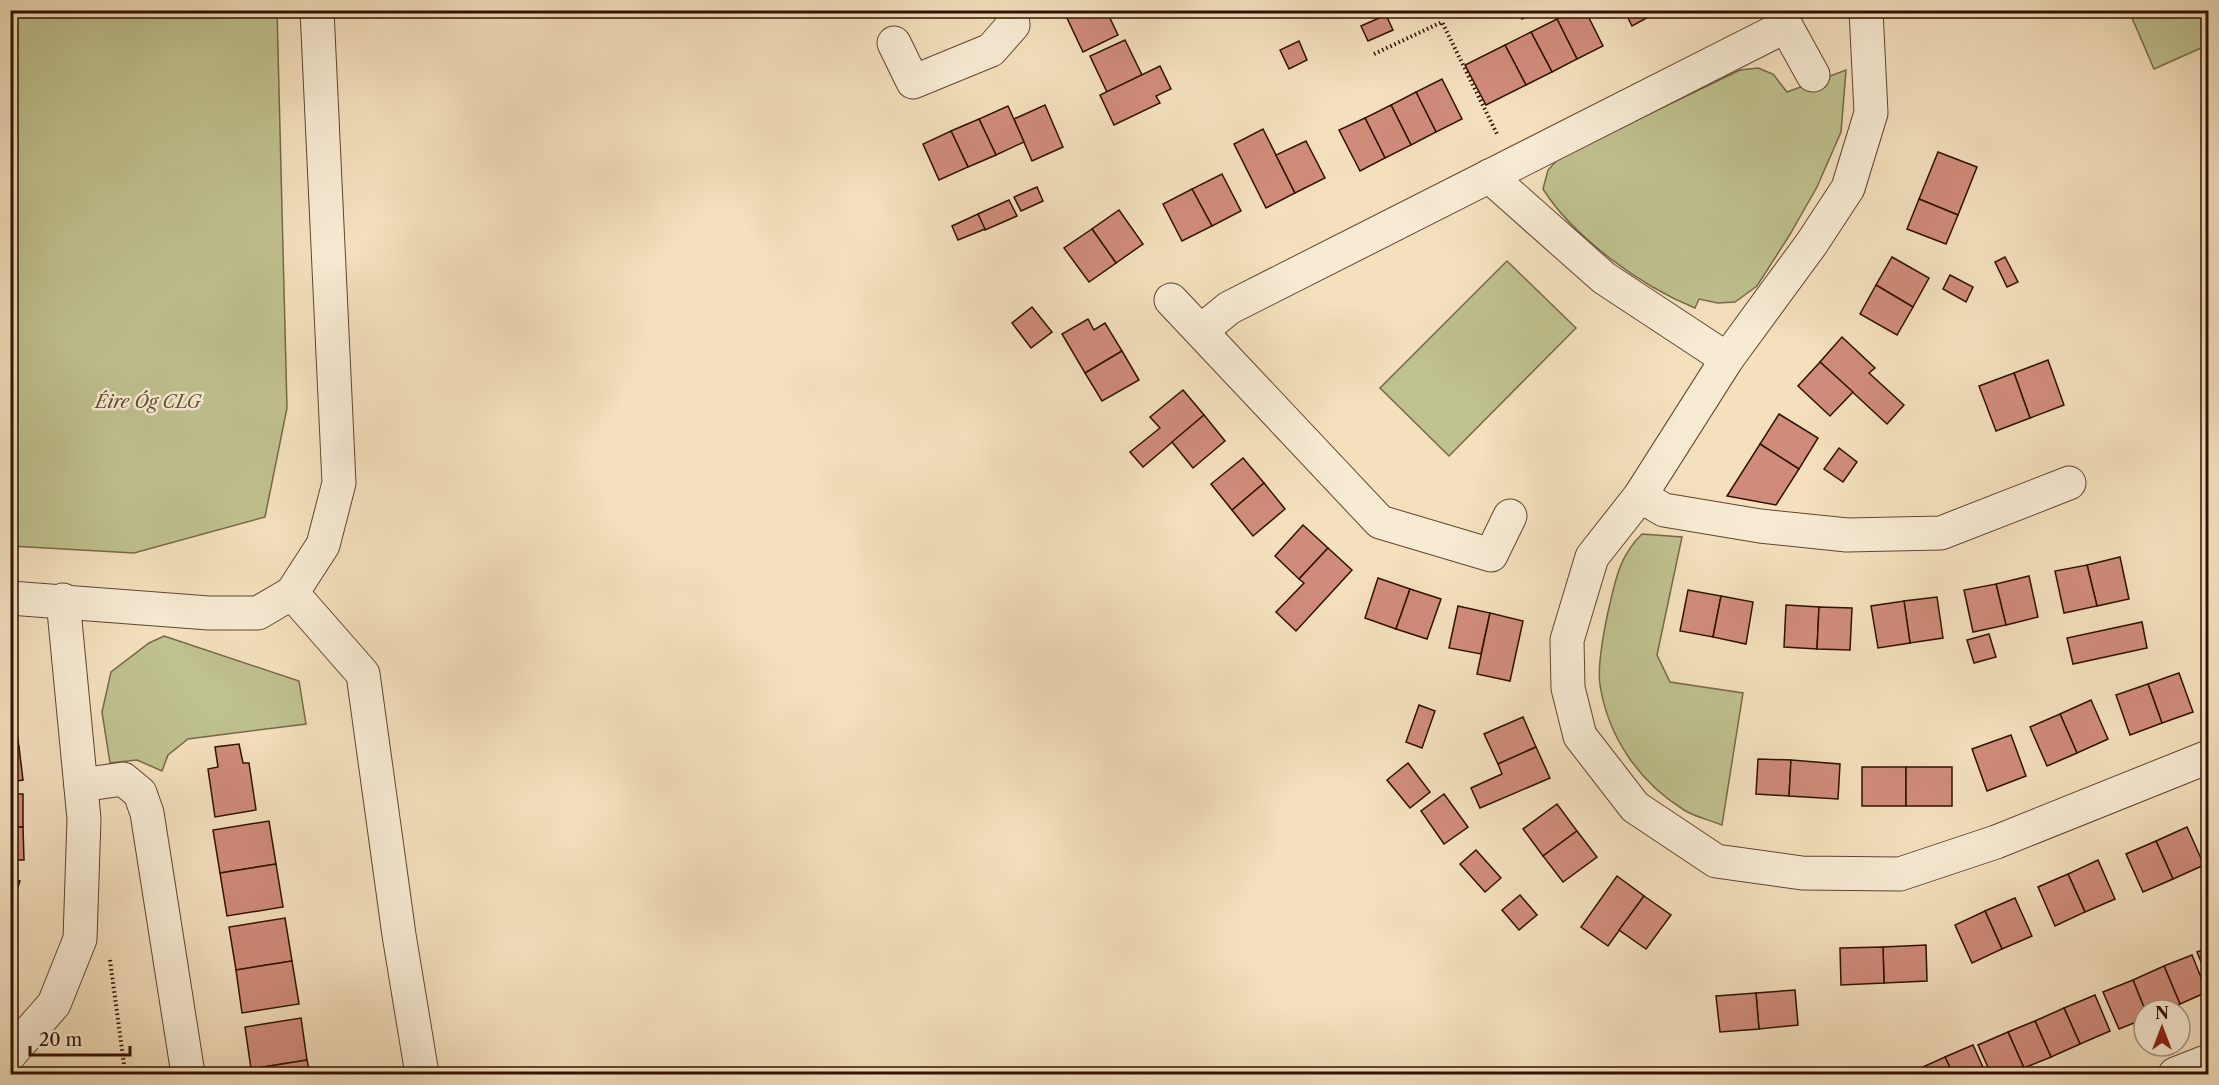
<svg xmlns="http://www.w3.org/2000/svg" width="2219" height="1085" viewBox="0 0 2219 1085" font-family="'Libre Caslon Text',serif">
<style>
.green{fill:#bfc18f;stroke:#786848;stroke-width:1.5}
.building{fill:#d08c7b;stroke:#301000;stroke-width:1.5}
.lines{fill:none;stroke-linecap:round;stroke-linejoin:round}
.minor-casing{stroke:#61442f;stroke-width:35}
.path{stroke:#301000;stroke-width:4;stroke-dasharray:1.5 3;stroke-linecap:butt}
.minor{stroke:#f8ebd4;stroke-width:33}
.labels{text-anchor:middle;stroke-width:5;stroke-linejoin:round;paint-order:stroke}
.park-label{font-size:18px;font-style:italic;fill:#624e32;stroke:#f8ebd4}
</style>
<rect width="100%" height="100%" fill="#f4e0bd"/>
<filter id="stains"><feTurbulence type="fractalNoise" baseFrequency=".00333" numOctaves="4"/><feColorMatrix values="0 0 0 0 .2 0 0 0 0 .09 0 0 0 0 .02 0 0 0 .5 -.17"/></filter>
<radialGradient id="worn" r=".72"><stop offset=".6" stop-color="#630" stop-opacity="0"/><stop offset="1" stop-color="#630" stop-opacity=".3"/></radialGradient>
<!-- green -->
<g class="green">
<path d="M10,11H277L287,408L265,517L134,553L11,546Z"/>
<path d="M2129,11H2208V45L2154,69Z"/>
<path d="M1758,68L1773,74L1787,92L1846,70L1841,132L1817,187L1789,236L1757,286L1735,302L1718,303L1699,299L1695,308C1641,286 1574,238 1543,189L1548,170L1560,157L1740,70Z"/>
<path d="M1507,261L1576,328L1449,456L1380,388Z"/>
<path d="M1642,534L1682,537L1657,655L1670,682L1743,693L1722,825C1710,820 1695,817 1684,810C1639,782 1608,737 1600,685C1597,666 1604,631 1608,612C1615,582 1619,556 1642,534Z"/>
<path d="M164,636L299,681L306,724L188,739L168,755L162,771L137,760L110,763L102,712L111,672L149,643Z"/>
</g>
<!-- building -->
<g class="building">
<path d="M1063,10H1082L1067,18Z"/>
<path d="M1082,10H1106L1118,35L1083,52L1067,18Z"/>
<path d="M1517,10H1537V11L1522,19Z"/>
<path d="M1573,10H1585L1603,46L1577,59L1557,19Z"/>
<path d="M1624,10H1661L1632,26Z"/>
<path d="M1386,15L1393,30L1368,41L1361,26Z"/>
<path d="M1557,19L1577,59L1552,72L1531,32Z"/>
<path d="M1531,32L1552,72L1526,85L1505,45Z"/>
<path d="M1125,40L1142,75L1107,92L1090,56Z"/>
<path d="M1299,41L1307,60L1289,69L1280,50Z"/>
<path d="M1505,45L1526,85L1486,105L1465,65Z"/>
<path d="M1160,66L1171,89L1156,96L1160,103L1114,125L1100,95Z"/>
<path d="M1442,79L1462,119L1436,132L1416,92Z"/>
<path d="M1416,92L1436,132L1411,145L1391,105Z"/>
<path d="M1045,105L1063,147L1032,161L1014,119Z"/>
<path d="M1391,105L1411,145L1385,158L1365,118Z"/>
<path d="M1008,106L1024,142L996,155L979,119Z"/>
<path d="M1365,118L1385,158L1360,171L1339,130Z"/>
<path d="M979,119L996,155L968,167L951,131Z"/>
<path d="M1263,129L1295,193L1266,208L1234,144Z"/>
<path d="M951,131L968,167L939,180L923,144Z"/>
<path d="M1306,141L1325,178L1295,193L1276,155Z"/>
<path d="M1938,152L1977,167L1958,215L1919,199Z"/>
<path d="M1222,174L1241,211L1212,226L1192,189Z"/>
<path d="M1037,187L1043,201L1021,211L1014,197Z"/>
<path d="M1192,189L1212,226L1182,241L1163,204Z"/>
<path d="M1919,199L1958,215L1946,244L1907,229Z"/>
<path d="M1009,200L1017,216L985,230L978,214Z"/>
<path d="M1119,210L1143,244L1116,263L1092,229Z"/>
<path d="M978,214L985,229L958,240L952,226Z"/>
<path d="M1092,229L1116,263L1089,282L1064,248Z"/>
<path d="M1892,257L1929,278L1913,307L1876,285Z"/>
<path d="M2005,257L2018,282L2007,287L1995,262Z"/>
<path d="M1950,275L1973,287L1966,302L1943,289Z"/>
<path d="M1876,285L1913,307L1897,335L1860,314Z"/>
<path d="M1032,307L1052,332L1031,348L1012,323Z"/>
<path d="M1088,319L1094,330L1105,323L1122,351L1085,373L1062,334Z"/>
<path d="M1842,337L1875,368L1869,373L1904,405L1887,424L1820,362Z"/>
<path d="M1122,351L1139,380L1102,401L1085,373Z"/>
<path d="M2048,360L2064,405L2030,418L2014,373Z"/>
<path d="M1820,362L1853,392L1830,416L1798,386Z"/>
<path d="M2014,373L2030,418L1996,431L1979,386Z"/>
<path d="M1183,390L1204,415L1143,467L1130,452L1160,428L1150,417Z"/>
<path d="M1779,414L1818,438L1799,469L1760,444Z"/>
<path d="M1204,415L1225,441L1193,468L1172,442Z"/>
<path d="M1760,444L1799,469L1776,505L1727,496Z"/>
<path d="M1839,448L1857,462L1843,482L1824,469Z"/>
<path d="M1243,458L1264,483L1232,510L1211,484Z"/>
<path d="M1264,483L1285,509L1253,536L1232,510Z"/>
<path d="M1303,525L1328,548L1299,579L1275,556Z"/>
<path d="M1328,548L1352,570L1296,631L1276,612L1304,583L1299,579Z"/>
<path d="M2120,557L2129,599L2097,606L2087,565Z"/>
<path d="M2087,565L2097,606L2064,613L2055,571Z"/>
<path d="M2029,576L2038,617L2006,625L1996,584Z"/>
<path d="M1378,578L1410,589L1396,629L1365,618Z"/>
<path d="M1996,584L2006,625L1973,632L1964,590Z"/>
<path d="M1410,589L1441,599L1427,639L1396,629Z"/>
<path d="M1688,590L1721,596L1713,637L1680,631Z"/>
<path d="M1721,596L1753,602L1746,644L1713,637Z"/>
<path d="M1937,597L1943,638L1910,643L1904,601Z"/>
<path d="M1904,601L1910,643L1878,648L1871,606Z"/>
<path d="M1786,605L1819,607L1817,649L1784,647Z"/>
<path d="M1458,606L1490,613L1481,654L1449,648Z"/>
<path d="M1819,607L1852,608L1850,650L1817,649Z"/>
<path d="M1490,613L1523,621L1510,681L1477,674Z"/>
<path d="M2142,622L2147,648L2073,664L2067,638Z"/>
<path d="M1989,634L1996,657L1974,663L1967,640Z"/>
<path d="M2179,673L2193,712L2162,723L2148,684Z"/>
<path d="M2148,684L2162,723L2130,735L2116,695Z"/>
<path d="M2091,700L2108,739L2077,753L2060,714Z"/>
<path d="M1419,705L1435,711L1422,748L1406,742Z"/>
<path d="M14,714L19,747L10,748V715Z"/>
<path d="M2060,714L2077,753L2047,766L2030,727Z"/>
<path d="M1523,717L1536,747L1498,764L1484,734Z"/>
<path d="M2011,735L2026,776L1987,791L1972,749Z"/>
<path d="M239,744L243,763H249L256,810L215,817L208,769L218,767L215,747Z"/>
<path d="M19,747L23,780L10,782V748Z"/>
<path d="M1536,747L1550,778L1480,808L1471,788L1502,774L1498,764Z"/>
<path d="M1758,759L1791,760L1789,796L1756,794Z"/>
<path d="M1791,760L1840,764L1838,799L1789,796Z"/>
<path d="M1408,763L1430,792L1410,808L1387,780Z"/>
<rect x="1862" y="767" width="44" height="39"/>
<rect x="1906" y="767" width="46" height="39"/>
<rect x="10" y="794" width="13" height="33"/>
<path d="M1444,794L1468,827L1444,844L1421,811Z"/>
<path d="M1557,804L1577,831L1543,856L1523,829Z"/>
<path d="M269,821L276,864L220,873L213,830Z"/>
<path d="M10,827H23L24,860H10Z"/>
<path d="M2187,827L2204,865L2173,879L2156,841Z"/>
<path d="M1577,831L1597,857L1563,882L1543,856Z"/>
<path d="M2156,841L2173,879L2143,892L2126,854Z"/>
<path d="M1476,850L1501,878L1485,892L1460,864Z"/>
<path d="M2098,860L2115,899L2085,912L2068,874Z"/>
<path d="M276,864L283,907L227,916L220,873Z"/>
<path d="M2068,874L2085,912L2055,926L2038,887Z"/>
<path d="M1617,876L1644,896L1608,946L1581,927Z"/>
<path d="M10,878L20,881L10,909Z"/>
<path d="M1520,895L1537,915L1519,930L1502,910Z"/>
<path d="M1644,896L1671,915L1646,949L1619,930Z"/>
<path d="M2015,898L2032,936L2002,949L1985,911Z"/>
<path d="M1985,911L2002,949L1972,963L1955,925Z"/>
<path d="M285,918L292,961L236,970L229,927Z"/>
<path d="M1926,945L1927,981L1884,983L1883,947Z"/>
<path d="M1883,947L1884,983L1841,985L1840,948Z"/>
<path d="M2208,948V979L2197,952Z"/>
<path d="M2192,955L2207,992L2180,1004L2164,966Z"/>
<path d="M292,961L299,1004L242,1013L236,970Z"/>
<path d="M2164,966L2180,1004L2165,1010H2145L2133,980Z"/>
<path d="M2133,980L2145,1010L2144,1019L2119,1029L2103,992Z"/>
<path d="M1795,990L1798,1025L1759,1029L1756,993Z"/>
<path d="M1756,993L1759,1029L1720,1032L1716,996Z"/>
<path d="M2095,995L2110,1031L2080,1044L2064,1008Z"/>
<path d="M2064,1008L2080,1044L2051,1057L2035,1021Z"/>
<path d="M301,1018L307,1060L251,1069L245,1027Z"/>
<path d="M2035,1021L2051,1057L2024,1068L2008,1032Z"/>
<path d="M2008,1032L2024,1068L2008,1074H1991L1978,1045Z"/>
<path d="M1973,1045L1986,1074H1953L1945,1057Z"/>
<path d="M1945,1057L1953,1074H1918L1916,1070Z"/>
<path d="M307,1060L310,1074H252L251,1069Z"/>
</g>
<g class="lines">
<!-- minor casing -->
<g class="minor-casing">
<g id="minor">
<path d="M317,10L339,483L323,545L292,593L363,674L399,935L422,1074"/>
<path d="M1866,10L1871,113L1848,188L1812,243L1727,359L1640,496L1592,557L1567,640L1568,688L1580,736L1635,807L1716,861L1802,873L1900,874L1996,842L2208,757"/>
<path d="M894,43L913,82L991,50L1013,25L1011,10"/>
<path d="M1489,176L1604,278L1727,359"/>
<path d="M1171,300L1380,522L1491,555L1510,516"/>
<path d="M1201,331L1229,308L1786,26L1813,75"/>
<path d="M1640,496L1664,510L1760,526L1847,535L1941,533L2069,483"/>
<path d="M10,598L209,613H258L292,593"/>
<path d="M81,785L123,779L140,793L147,813L188,1074"/>
<path d="M10,1054L54,1004L80,939L84,819L63,600"/>
<path d="M2175,1074L2208,1061"/>
</g>
</g>
<!-- path -->
<g class="path">
<path d="M1374,54L1442,22L1497,134"/>
<path d="M110,960L125,1072L123,1074"/>
</g>
<!-- minor -->
<use href="#minor" class="minor"/>
</g>
<g class="labels">
<!-- park labels -->
<g class="park-label">
<text x="148" y="408">Éire Óg CLG</text>
</g>
</g>
<!-- margin -->
<rect width="2219" height="1085" fill="none" stroke="#f4e0bd" stroke-width="36"/>
<rect x="12" y="12" width="2195" height="1061" fill="none" stroke="#301000" stroke-width="3"/>
<rect x="18" y="18" width="2183" height="1049" fill="none" stroke="#301000" stroke-width="1.5"/>
<!-- north arrow -->
<g transform="translate(2162 1028)"><circle r="28" fill="#f8ebd4" stroke="#a8937f" stroke-width="1.5"/>
<path d="M0-4.5L10 22L0 15L-10 22Z" fill="#8f2418"/>
<text y="-9" font-size="16" font-weight="bold" text-anchor="middle" fill="#301000">N</text>
</g>
<!-- scale -->
<path d="M30 1046v9h100v-9" fill="none" stroke="#301000" stroke-width="3"/>
<text x="39" y="1046" font-size="18" fill="#301000" stroke="#f8ebd4" stroke-width="4.5" paint-order="stroke">20 m</text>
<rect width="100%" height="100%" filter="url(#stains)"/>
<rect width="100%" height="100%" fill="url(#worn)"/>
</svg>
